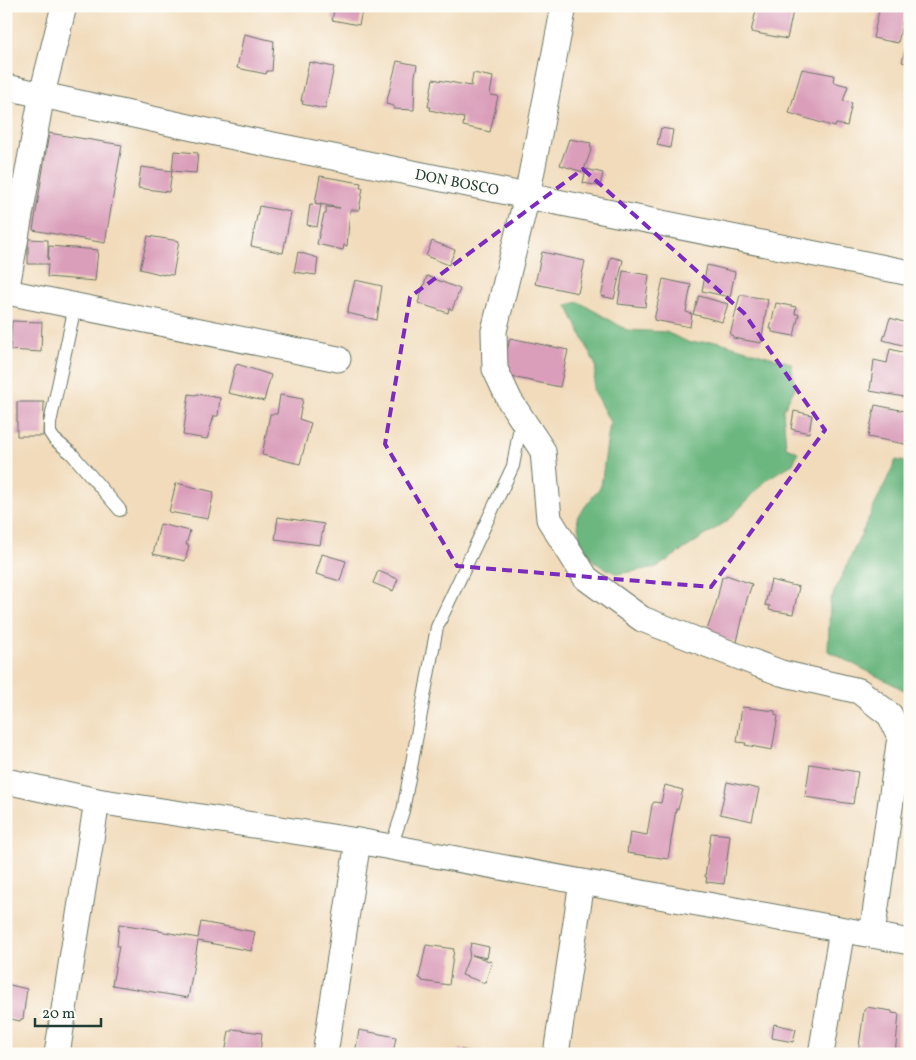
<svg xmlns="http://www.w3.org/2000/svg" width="916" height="1060" viewBox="0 0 916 1060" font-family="Vollkorn,serif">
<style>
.forest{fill:#6cb780;stroke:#467a5a}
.building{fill:#da9eba}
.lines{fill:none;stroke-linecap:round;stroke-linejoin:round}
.service-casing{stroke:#687463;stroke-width:14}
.minor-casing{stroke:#687463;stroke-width:27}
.service{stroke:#fff;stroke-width:12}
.minor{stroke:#fff;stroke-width:25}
.marked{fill:none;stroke:#7b2cbf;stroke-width:4;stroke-dasharray:10 6;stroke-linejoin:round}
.labels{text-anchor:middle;stroke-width:5;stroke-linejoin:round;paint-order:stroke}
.street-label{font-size:15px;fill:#1f3d34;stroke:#fdfcf7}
</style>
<rect width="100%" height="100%" fill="#fdfcf7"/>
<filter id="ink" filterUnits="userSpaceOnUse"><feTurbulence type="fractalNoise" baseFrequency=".02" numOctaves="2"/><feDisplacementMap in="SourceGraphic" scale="10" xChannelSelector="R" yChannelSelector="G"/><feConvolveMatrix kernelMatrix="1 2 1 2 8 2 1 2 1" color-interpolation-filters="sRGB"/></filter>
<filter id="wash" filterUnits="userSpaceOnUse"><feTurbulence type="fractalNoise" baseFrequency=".0096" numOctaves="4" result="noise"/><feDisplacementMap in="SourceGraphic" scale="20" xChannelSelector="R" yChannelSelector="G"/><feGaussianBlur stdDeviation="1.12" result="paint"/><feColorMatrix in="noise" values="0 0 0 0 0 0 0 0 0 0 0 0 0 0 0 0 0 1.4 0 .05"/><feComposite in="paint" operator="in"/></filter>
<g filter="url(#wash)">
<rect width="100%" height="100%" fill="#f1dbbb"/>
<!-- forest -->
<g class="forest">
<path d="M579,302L627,330L666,332L690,343L716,341L791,363L795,388L783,410L786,447L798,452L793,464L770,477L727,521L657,567L617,574L594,562L580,540L577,517L601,486L610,422L593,390L596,366L567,305Z"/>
<path d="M896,460L910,463V693L828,651L830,601Z"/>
</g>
<g id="blocks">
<!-- building -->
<g class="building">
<path d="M335,6H363L359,25L332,20Z"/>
<path d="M757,6H772L793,11L787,39L751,32Z"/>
<path d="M880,6L905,11L898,43L873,38Z"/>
<path d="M909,31H910V64L902,62Z"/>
<path d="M244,34L274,41L272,71H267L266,74L237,68Z"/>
<path d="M397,61L417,65L415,76L414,110L394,109V106L386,104Z"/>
<path d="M309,62L334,67L325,109L302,104L303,101H301Z"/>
<path d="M802,69L834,75L833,82L848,86L843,101L852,103L847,126L836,124L835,127L789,113Z"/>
<path d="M473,73L493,77L490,95L498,96L490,132L463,126L464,118L430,110L431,107H428L433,79L471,86Z"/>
<path d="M661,128L673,130L670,148L657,145Z"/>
<path d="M49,133L122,145L105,243L33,230Z"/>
<path d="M569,139L591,143L590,147L592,148L583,172L560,165Z"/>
<path d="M174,151L198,153L196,173L172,171Z"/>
<path d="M141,167L172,171L169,192L138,188Z"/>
<path d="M586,169L603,173L600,186L583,183Z"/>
<path d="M320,176L361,183L360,188H363L359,210H350L347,246L344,245L343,250L317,244L324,214H326V207L340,208L315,203Z"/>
<path d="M310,204L321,205L317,227L307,225Z"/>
<path d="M259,206L291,212L283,253L251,246Z"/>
<path d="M148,236L179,241L173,275L164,274V275L140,269Z"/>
<path d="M28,239L48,240V260L49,246L98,250L95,281L47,277L48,264H28Z"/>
<path d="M432,241L455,250L449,265L426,256Z"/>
<path d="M298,252L318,258L316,275L294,272Z"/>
<path d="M542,252L585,261L578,293L535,284Z"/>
<path d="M611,257L623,260L614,299L601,296Z"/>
<path d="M707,265L735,272L730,297L702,291Z"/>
<path d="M623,271L649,275L645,307L618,304Z"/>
<path d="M427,276L460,289L452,310L449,308L448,313L418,303Z"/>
<path d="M663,279L691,285L686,312L692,314L690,327L654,320Z"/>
<path d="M355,280L382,286L377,320L347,313Z"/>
<path d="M740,295L768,299L761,343L733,338V335H730Z"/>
<path d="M699,296L728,304L722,322L693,314Z"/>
<path d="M776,303L796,307L795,314H799L794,336L772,332V329H770Z"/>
<path d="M890,318L910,324V347L883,340Z"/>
<path d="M12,321L42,322L41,352L10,350Z"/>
<path d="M510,338L568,350L560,387L502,375Z"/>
<path d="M890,349L910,354V398L870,391L874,360L887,363Z"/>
<path d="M237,364L271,375L264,401L228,393L235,367Z"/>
<path d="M189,394L196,395L197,394L220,398L218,416H214L207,439L183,435Z"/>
<path d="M280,395L303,399L299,419L311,423L300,464L262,455L270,414H277Z"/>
<path d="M17,402H44L43,436H17Z"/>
<path d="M875,405L910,412V445L868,437Z"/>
<path d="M794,411L812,415L809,433L791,429Z"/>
<path d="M176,483L214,492L208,519L169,512Z"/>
<path d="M278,517L324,524L320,545L275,539Z"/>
<path d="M160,524L190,531L186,545H189L185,561L153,554Z"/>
<path d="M322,554L346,561L340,581L316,574Z"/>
<path d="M378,571L398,579L393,591L373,583Z"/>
<path d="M726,575L752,584L747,599L737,642L709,637L710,631L707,630L716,604L722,577H725Z"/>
<path d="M771,580L799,587L793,614L769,610L770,606L765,605Z"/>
<path d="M742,707L775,711V715L778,716L772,750L745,745L746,743L737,742Z"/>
<path d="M810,764L858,772L853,804L805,797Z"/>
<path d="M727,782L759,789L752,821L720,814Z"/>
<path d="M665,785L683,790L678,809H676L668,859L627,853L630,832L647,835L652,805L654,802L661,803Z"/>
<path d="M711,833L730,835L724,884L706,882L707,877H705Z"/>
<path d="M201,922L255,932L251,951L198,941L188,998L112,985L119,946H117L119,924L159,930V931L198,938Z"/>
<path d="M471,943L489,947L487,958L472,955L492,962L485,983L462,975L470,954H469Z"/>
<path d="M426,945L454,949L449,985L422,981V979L419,978Z"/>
<path d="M6,984L27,989L23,1019H21L20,1021L6,1018Z"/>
<path d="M866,1007L892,1011V1013L899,1014L895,1054H858L864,1010H865Z"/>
<path d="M774,1024L796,1029L793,1042L772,1038Z"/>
<path d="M233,1029L262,1033L260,1054H225L229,1031H232Z"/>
<path d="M359,1030L396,1037L393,1054H355Z"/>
<path d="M460,1049L479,1053V1054H459Z"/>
</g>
</g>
</g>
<g filter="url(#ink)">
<use href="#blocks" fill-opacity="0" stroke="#687463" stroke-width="1"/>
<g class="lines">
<!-- service casing -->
<g class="service-casing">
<g id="service">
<path d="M75,306L50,423V433L54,439L72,454L120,510"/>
<path d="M391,847L403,811L437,627L513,466L521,420"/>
</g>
</g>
<!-- minor casing -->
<g class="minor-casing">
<g id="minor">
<path d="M564,6L527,196L494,331L495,369L510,401L543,451L549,519L586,578L642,619L781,673L859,691L890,715L900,737L872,935"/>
<path d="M6,87L248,140L910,273"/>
<path d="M6,292L42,94L64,6"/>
<path d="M7,292L338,359"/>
<path d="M6,781L97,801L358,841L910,942"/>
<path d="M57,1054L97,801"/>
<path d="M325,1054L358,841"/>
<path d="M556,1054L582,882"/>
<path d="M821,1054L842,930"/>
</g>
</g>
<!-- service -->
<use href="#service" class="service"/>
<!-- minor -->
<use href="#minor" class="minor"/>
</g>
</g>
<!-- marked area -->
<path class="marked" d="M583,169L744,313L825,430L711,587L457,566L385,444L410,297Z"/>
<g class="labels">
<!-- street labels -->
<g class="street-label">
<text transform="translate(457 182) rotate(11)" y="5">DON BOSCO</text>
</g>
</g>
<!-- margin -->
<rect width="916" height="1060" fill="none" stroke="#fdfcf7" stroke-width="25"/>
<!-- scale -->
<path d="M35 1018v8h66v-8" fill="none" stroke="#1f3d34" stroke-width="2.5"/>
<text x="42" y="1018" font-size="15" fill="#1f3d34" stroke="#fdfcf7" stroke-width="4" paint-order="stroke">20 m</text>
</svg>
